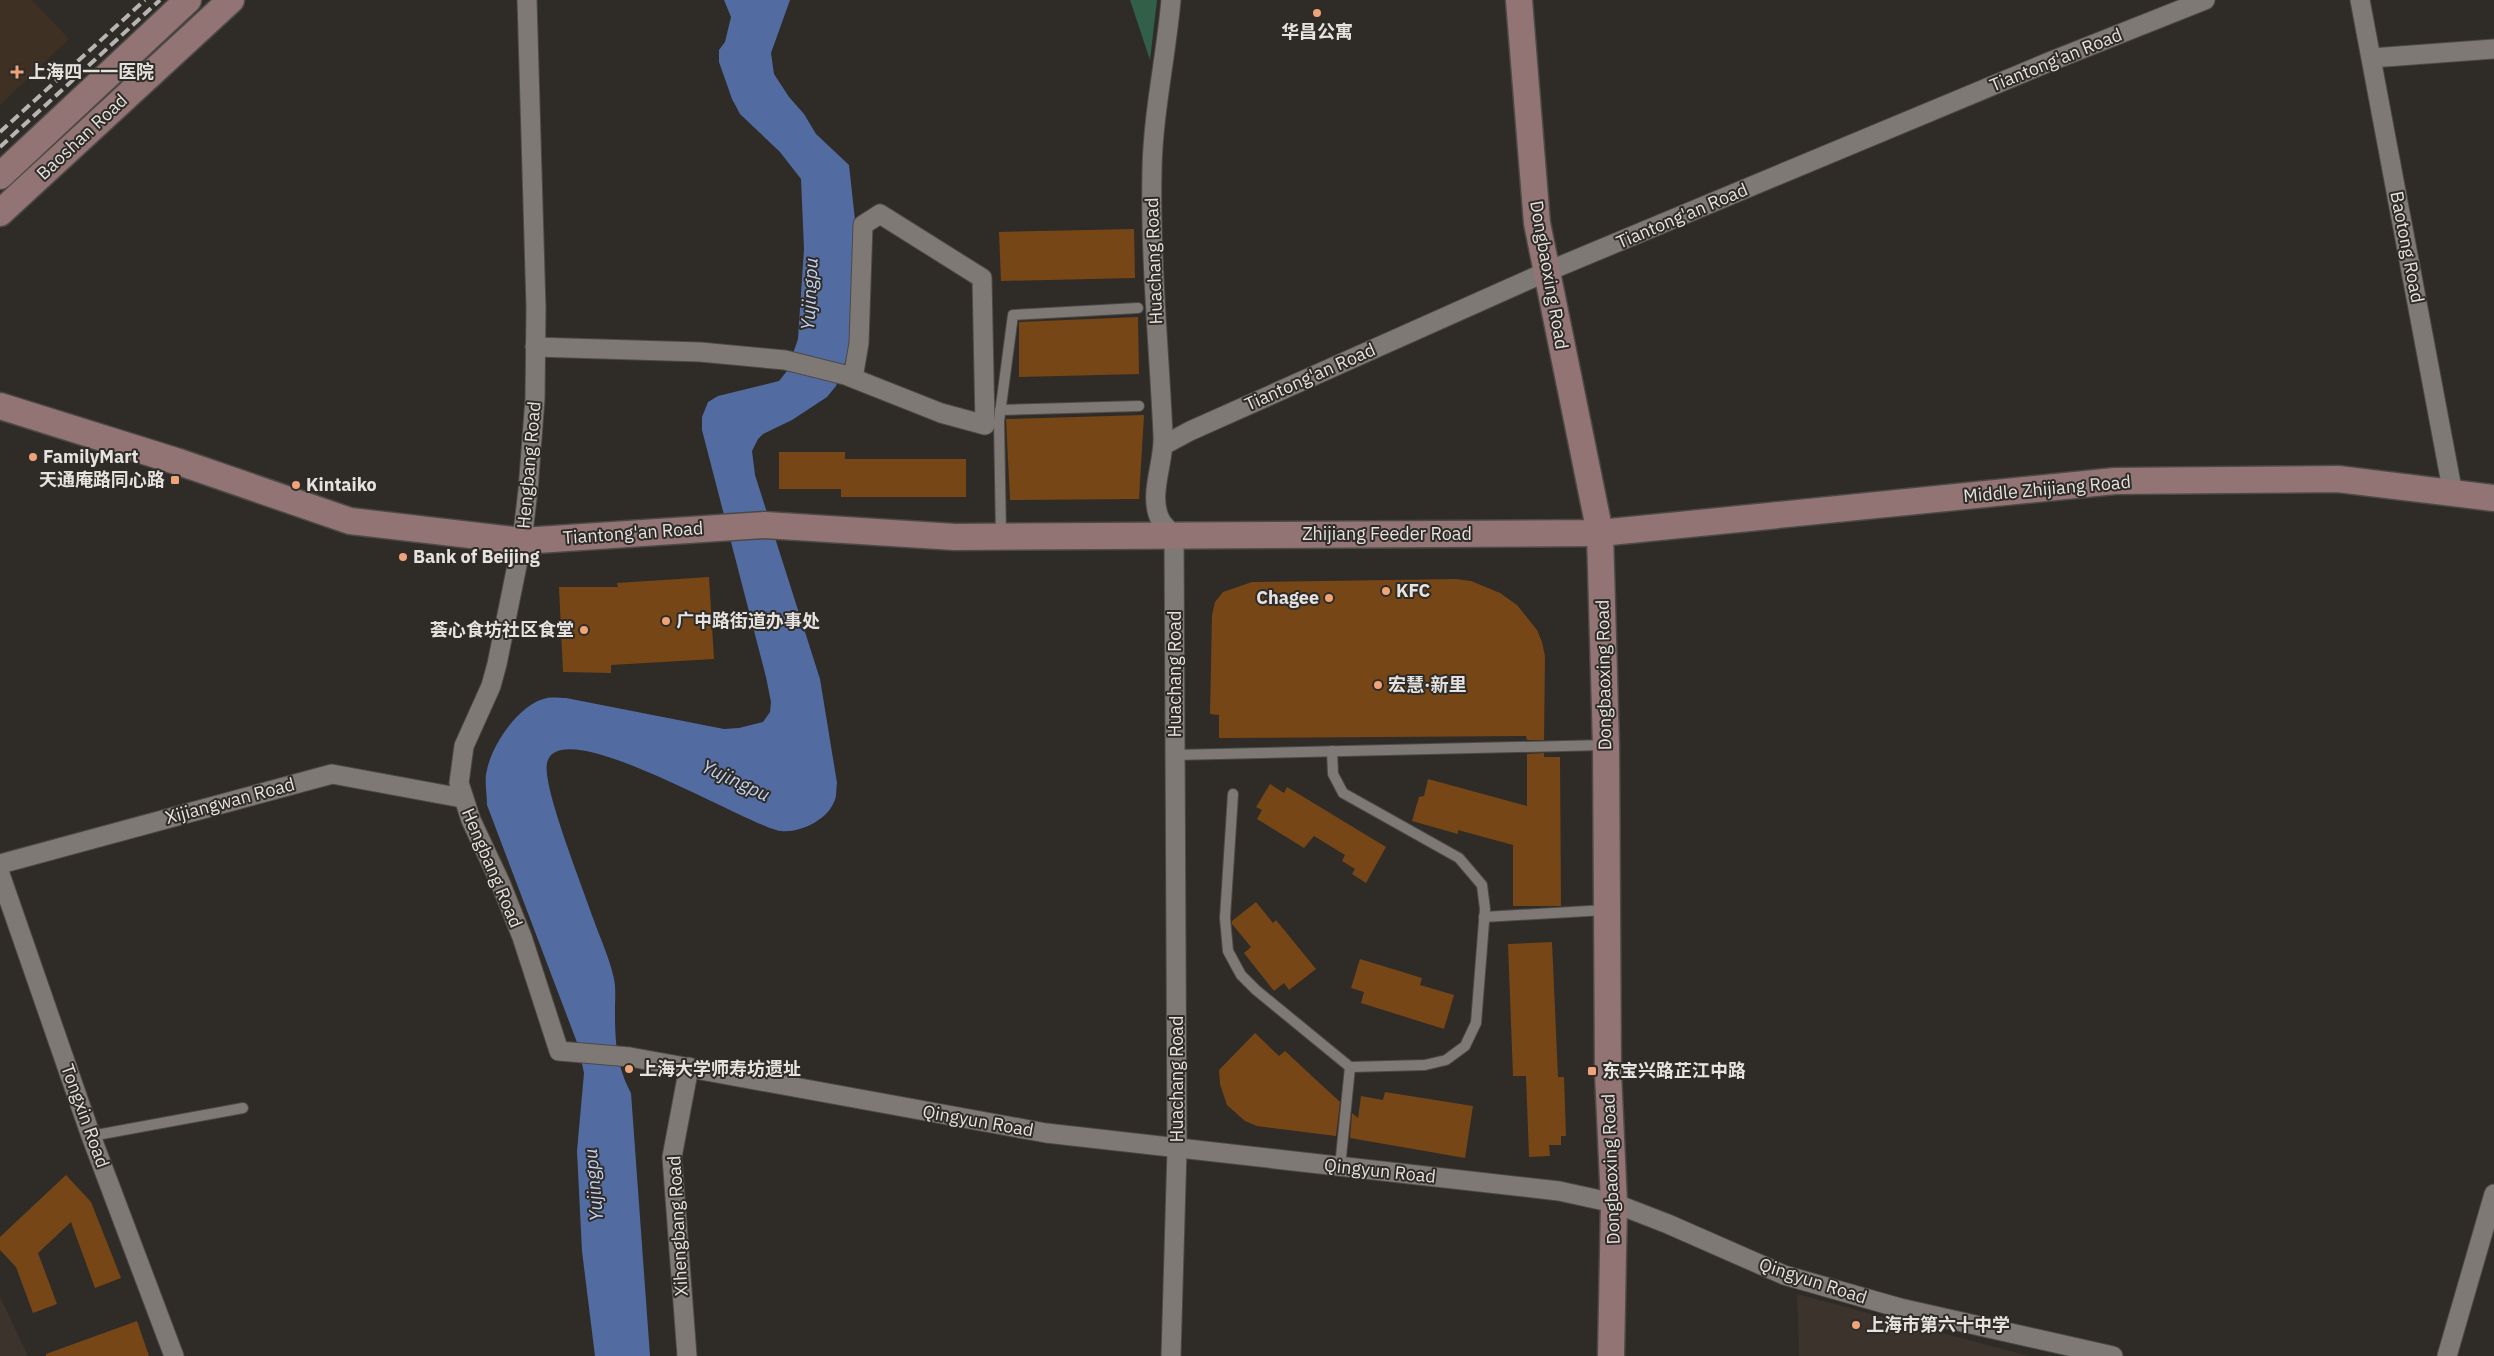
<svg xmlns="http://www.w3.org/2000/svg" width="2494" height="1356" viewBox="0 0 2494 1356" font-family="'IBM Plex Sans','Noto Sans SC',sans-serif">
<style>
.built{fill:#3c342c}
.medical{fill:#3e3023}
.green{fill:#315f47}
.water{fill:#526ca1}
.building{fill:#764617}
.lines{fill:none;stroke-linecap:round;stroke-linejoin:round}
.lane-casing{stroke:#4d4946;stroke-width:12}
.street-casing{stroke:#4d4946;stroke-width:21}
.secondary-casing{stroke:#4d4946;stroke-width:29}
.lane{stroke:#7e7975;stroke-width:10}
.street{stroke:#7e7975;stroke-width:19}
.secondary{stroke:#917473;stroke-width:26}
.rail{stroke:#b7b4b2;stroke-width:4;stroke-dasharray:10 5;stroke-linecap:butt}
.poi-dot{fill:#efa378;stroke:#2f2b27;stroke-width:2}
.labels{text-anchor:middle;stroke-width:4;stroke-linejoin:round;paint-order:stroke}
.poi-label{font-size:18px;font-weight:bold;fill:#e5e2e0;stroke:#2f2b27;text-anchor:start}
.street-label{font-size:18px;fill:#e5e2e0;stroke:#2f2b27}
.water-label{font-size:19px;font-style:italic;fill:#c0d1f0;stroke:#2f2b27}
</style>
<rect width="100%" height="100%" fill="#2f2b27"/>
<!-- built -->
<g class="built">
<path d="M1797,1294L2029,1356H1799Z"/>
<path d="M0,1297L28,1356H0Z"/>
</g>
<!-- medical -->
<path class="medical" d="M0,0H32L69,39L0,105Z"/>
<!-- green -->
<path class="green" d="M1130,0H1157L1150,60Z"/>
<!-- water -->
<path class="water" d="M724,0H790L771,53L774,74L789,97L804,114L816,134L849,165L855,220L856,289L847,357L836,386L827,397L792,420L763,434L758,439L752,451L755,475L820,679L837,783C836,789 837,797 834,802C827,820 800,833 781,831C751,828 559,710 547,763C542,787 584,890 593,918C600,938 610,959 614,979C616,988 615,1000 615,1009C615,1042 616,1064 631,1093L650,1356H595L582,1251L577,1151L584,1073L578,1045L487,805C487,794 484,780 487,770C492,744 520,703 547,698C553,697 560,698 566,698L724,729L739,728L763,722L770,712L771,702L766,677L702,430V417L708,402L718,396L779,381L787,371L798,339L804,249L801,179L780,152L740,114L732,99L719,62V50L725,42L731,17Z"/>
<!-- building -->
<g class="building">
<path d="M1134,229L1135,278L1001,281L999,232Z"/>
<path d="M1138,317L1139,374L1019,377V322Z"/>
<path d="M1144,415L1139,499L1010,500L1006,419Z"/>
<path d="M779,452H845V459H966V497H841V489H779Z"/>
<path d="M709,577L714,659L611,665V673L563,672L559,587H618L617,583Z"/>
<path d="M1456,579L1471,581L1500,593L1517,605L1537,630L1542,642L1545,656L1544,740H1527L1526,736L1219,738V715L1210,714L1212,615L1215,602L1223,592L1252,582Z"/>
<path d="M1544,753V757H1560L1561,906H1513V845L1458,830V834L1412,821L1419,797L1424,796L1428,779L1527,806V754Z"/>
<path d="M1270,784L1284,793L1287,787L1386,847L1366,883L1352,874L1355,869L1342,861L1345,855L1314,836L1304,848L1257,819L1262,810L1256,807Z"/>
<path d="M1256,902L1273,923L1276,920L1316,969L1289,990L1284,983L1274,991L1244,953L1251,947L1232,924V921Z"/>
<path d="M1552,942L1558,1077H1564L1566,1136H1561V1145H1549L1550,1156L1529,1157L1526,1076H1513L1508,944Z"/>
<path d="M1360,959L1422,978L1420,985L1454,995L1444,1029L1361,1003L1364,992L1351,988Z"/>
<path d="M1255,1033L1279,1056L1285,1051L1340,1102L1336,1136L1257,1126L1245,1121L1227,1105L1220,1084L1219,1070Z"/>
<path d="M1385,1092L1473,1106L1465,1158L1350,1138L1352,1113L1358,1118L1361,1096L1383,1100Z"/>
<path d="M66,1175L91,1202L121,1278L95,1288L71,1222L38,1253L57,1304L33,1313L16,1267L0,1250V1237Z"/>
<path d="M137,1321L149,1356H46V1354Z"/>
</g>
<g class="lines">
<!-- lane casing -->
<g class="lane-casing">
<g id="lane">
<path d="M1000,410L1139,406"/>
<path d="M1001,536L999,421L1013,315L1138,308"/>
<path d="M1175,755L1605,745"/>
<path d="M1233,794L1225,918L1228,951L1241,975L1256,990L1350,1067L1425,1065L1446,1060L1465,1046L1476,1023L1485,909L1482,885L1459,858L1343,793L1333,774L1332,751"/>
<path d="M1484,917L1605,910"/>
<path d="M91,1136L243,1108"/>
<path d="M1340,1167L1350,1067"/>
</g>
</g>
<!-- street casing -->
<g class="street-casing">
<g id="street">
<path d="M527,0L536,308L535,399L528,490L522,541L497,664L491,686L464,746L459,783L471,820L500,882L522,937L559,1051L630,1057L1046,1133L1559,1191L1614,1203L1668,1224L1784,1275L1900,1308L2113,1356"/>
<path d="M2360,0L2453,494"/>
<path d="M2372,58L2494,49"/>
<path d="M535,347L700,352L785,360L845,375L941,413L985,425L982,278L880,214L863,225L859,343L853,378"/>
<path d="M1164,445L1190,431L1546,272L2049,62L2205,0"/>
<path d="M0,864L332,774L462,798"/>
<path d="M0,874L91,1136L174,1356"/>
<path d="M687,1356L672,1157L689,1067"/>
<path d="M1171,1356L1177,1149L1174,536C1170,531 1164,526 1161,521C1147,496 1165,462 1163,435C1159,347 1150,258 1152,170C1153,113 1166,57 1171,0"/>
<path d="M2447,1356L2494,1194"/>
</g>
</g>
<!-- secondary casing -->
<g class="secondary-casing">
<g id="secondary">
<path d="M1519,0L1537,223L1600,533L1606,745L1608,1073L1614,1203L1611,1356"/>
<path d="M0,176L188,0"/>
<path d="M0,213L231,0"/>
<path d="M0,406L179,462L350,521L522,541L765,525L955,537L1600,533L2115,481L2338,479L2494,498"/>
</g>
</g>
<!-- lane -->
<use href="#lane" class="lane"/>
<!-- street -->
<use href="#street" class="street"/>
<!-- secondary -->
<use href="#secondary" class="secondary"/>
<!-- rail -->
<g class="rail">
<path d="M0,132L145,0"/>
<path d="M0,147L160,0"/>
</g>
</g>
<!-- markers -->
<g class="poi-dot">
<circle cx="1317" cy="13" r="5"/>
<path d="M14.5 64.5h5v5h5v5h-5v5h-5v-5h-5v-5h5z"/>
<circle cx="33" cy="457" r="5"/>
<rect x="170" y="475" width="10" height="10" rx="2.5"/>
<circle cx="296" cy="485" r="5"/>
<circle cx="403" cy="557" r="5"/>
<circle cx="1386" cy="591" r="5"/>
<circle cx="1329" cy="598" r="5"/>
<circle cx="666" cy="621" r="5"/>
<circle cx="584" cy="630" r="5"/>
<circle cx="1378" cy="685" r="5"/>
<circle cx="629" cy="1069" r="5"/>
<rect x="1587" y="1066" width="10" height="10" rx="2.5"/>
<circle cx="1856" cy="1325" r="5"/>
</g>
<g class="labels">
<!-- poi labels -->
<g class="poi-label">
<text x="1317" y="38" text-anchor="middle">华昌公寓</text>
<text x="28" y="78">上海四一一医院</text>
<text x="43" y="463">FamilyMart</text>
<text x="165" y="486" text-anchor="end">天通庵路同心路</text>
<text x="306" y="491">Kintaiko</text>
<text x="413" y="563">Bank of Beijing</text>
<text x="1396" y="597">KFC</text>
<text x="1319" y="604" text-anchor="end">Chagee</text>
<text x="676" y="627">广中路街道办事处</text>
<text x="574" y="636" text-anchor="end">荟心食坊社区食堂</text>
<text x="1388" y="691">宏慧·新里</text>
<text x="639" y="1075">上海大学师寿坊遗址</text>
<text x="1602" y="1077">东宝兴路芷江中路</text>
<text x="1866" y="1331">上海市第六十中学</text>
</g>
<!-- street labels -->
<g class="street-label">
<text transform="translate(2056 60) rotate(-22)" y="6">Tiantong'an Road</text>
<text transform="translate(82 137) rotate(-43)" y="6">Baoshan Road</text>
<text transform="translate(1682 216) rotate(-23)" y="6">Tiantong'an Road</text>
<text transform="translate(2407 247) rotate(79)" y="6">Baotong Road</text>
<text transform="translate(1154 261) rotate(-92)" y="6">Huachang Road</text>
<text transform="translate(1549 275) rotate(80)" y="6">Dongbaoxing Road</text>
<text transform="translate(1310 377) rotate(-24)" y="6">Tiantong'an Road</text>
<text transform="translate(529 465) rotate(-85)" y="6">Hengbang Road</text>
<text transform="translate(2047 489) rotate(-5)" y="6">Middle Zhijiang Road</text>
<text transform="translate(633 533) rotate(-4)" y="6">Tiantong'an Road</text>
<text x="1387" y="540">Zhijiang Feeder Road</text>
<text transform="translate(1175 674) rotate(-90)" y="6">Huachang Road</text>
<text transform="translate(1604 675) rotate(-91)" y="6">Dongbaoxing Road</text>
<text transform="translate(230 801) rotate(-15)" y="6">Xijiangwan Road</text>
<text transform="translate(492 868) rotate(67)" y="6">Hengbang Road</text>
<text transform="translate(1177 1079) rotate(-90)" y="6">Huachang Road</text>
<text transform="translate(85 1116) rotate(70)" y="6">Tongxin Road</text>
<text transform="translate(978 1121) rotate(10)" y="6">Qingyun Road</text>
<text transform="translate(1611 1169) rotate(-92)" y="6">Dongbaoxing Road</text>
<text transform="translate(1380 1171) rotate(6)" y="6">Qingyun Road</text>
<text transform="translate(678 1226) rotate(-93)" y="6">Xihengbang Road</text>
<text transform="translate(1813 1281) rotate(18)" y="6">Qingyun Road</text>
</g>
<!-- water labels -->
<g class="water-label">
<text transform="translate(809 294) rotate(-87)" y="7">Yujingpu</text>
<text transform="translate(736 780) rotate(25)" y="7">Yujingpu</text>
<text transform="translate(593 1185) rotate(-95)" y="7">Yujingpu</text>
</g>
</g>
</svg>
